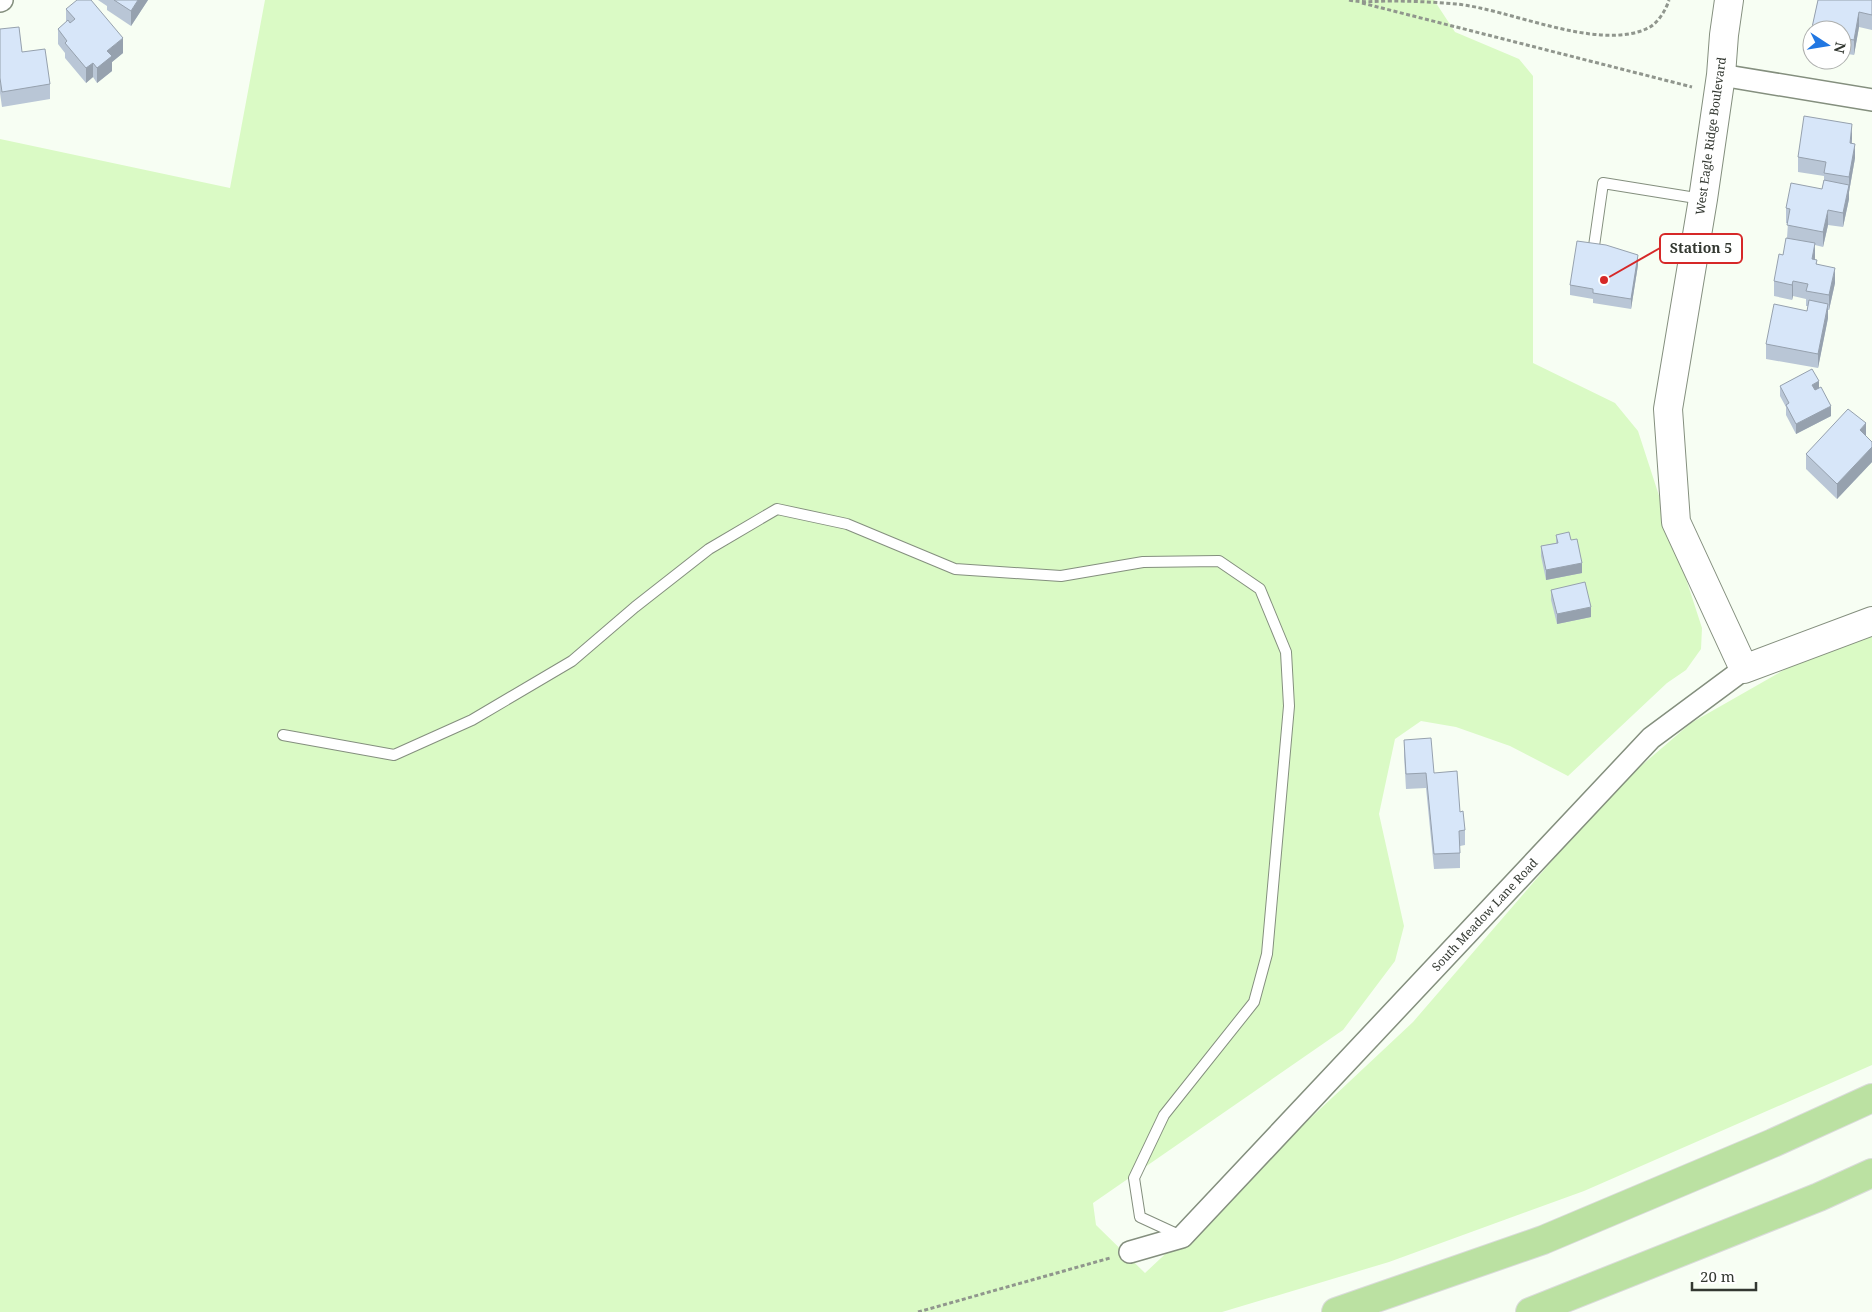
<svg xmlns="http://www.w3.org/2000/svg" width="1872" height="1312" viewBox="0 0 1872 1312" font-family="'Noto Serif',serif">
<style>
.green{fill:#dafac5}
.lines{fill:none;stroke-linecap:round;stroke-linejoin:round}
.lane-casing{stroke:#848f7e;stroke-width:12}
.street-casing{stroke:#848f7e;stroke-width:24}
.secondary-casing{stroke:#848f7e;stroke-width:30}
.highway-casing{stroke:#dadbda;stroke-width:30}
.path{stroke:#90968d;stroke-width:3;stroke-dasharray:4 2.5;stroke-linecap:butt}
.lane{stroke:#fff;stroke-width:10}
.street{stroke:#fff;stroke-width:21}
.secondary{stroke:#fff;stroke-width:28}
.highway{stroke:#bbe1a2;stroke-width:28}
.wall{fill:#b9c6d6}
.shaded-wall{fill:#96a1ae}
.building{fill:#d7e6f9;stroke:#96a1ae}
.labels{text-anchor:middle;stroke-width:4.5;stroke-linejoin:round;paint-order:stroke}
.street-label{font-size:12px;fill:#333831;stroke:#fff}
.leader{fill:none;stroke:#d62828;stroke-width:2}
.callout-dot{fill:#d62828;stroke:#fff;stroke-width:2}
.callout{fill:#fff;stroke:#d62828;stroke-width:2}
.callout-label{font-size:14px;text-anchor:middle;font-weight:bold;fill:#333831}
</style>
<rect width="100%" height="100%" fill="#f7fef3"/>
<!-- green -->
<path class="green" d="M265,0H1434L1455,32L1519,59L1533,76V363L1615,403L1638,431L1702,628L1701,649L1686,670L1667,683L1568,776L1510,746L1456,727L1421,721L1395,739L1379,814L1404,926L1395,961L1343,1030L1093,1203L1096,1225L1145,1273L1413,1022L1613,790L1691,723L1803,659L1872,635V1065L1584,1191L1389,1262L1222,1312H0V139L230,188Z"/>
<g class="lines">
<!-- lane casing -->
<g class="lane-casing">
<g id="lane">
<path d="M1593,253L1603,183L1702,199"/>
<path d="M283,735L394,755L472,720L572,661L635,607L709,549L777,509L847,524L955,569L1061,576L1143,562L1219,561L1260,589L1286,652L1289,706L1267,954L1254,1002L1164,1115L1134,1178L1140,1217L1179,1235"/>
</g>
</g>
<!-- street casing -->
<g class="street-casing">
<g id="street">
<path d="M0,1L2,0"/>
<path d="M1721,75L1872,100"/>
<path d="M1130,1252L1182,1237L1651,738L1744,669"/>
</g>
</g>
<!-- secondary casing -->
<g class="secondary-casing">
<path id="secondary" d="M1729,0L1724,35L1721,75L1703,199L1668,409L1676,522L1744,669L1872,621"/>
</g>
<!-- highway casing -->
<g class="highway-casing">
<g id="highway">
<path d="M1336,1312L1543,1240L1773,1143L1872,1098"/>
<path d="M1530,1312L1819,1197L1872,1173"/>
</g>
</g>
<!-- path -->
<g class="path">
<path d="M1349,0C1364,3 1376,1 1391,1C1412,1 1434,2 1456,4C1509,9 1596,51 1646,29C1657,25 1666,10 1669,0"/>
<path d="M1362,3L1692,87"/>
<path d="M918,1312L1110,1258"/>
</g>
<!-- lane -->
<use href="#lane" class="lane"/>
<!-- street -->
<use href="#street" class="street"/>
<!-- secondary -->
<use href="#secondary" class="secondary"/>
<!-- highway -->
<use href="#highway" class="highway"/>
</g>
<!-- wall -->
<g class="wall">
<path d="M98,0H148L131,26L107,10V6Z"/>
<path d="M1818,0H1872V30L1859,27L1854,55L1842,53V30H1812V47H1811V32Z"/>
<path d="M66,9L123,53L112,62V71L97,83L93,77L86,83L65,58V53L58,44V29L66,22Z"/>
<path d="M0,29L22,52L50,84V99L2,107L0,93Z"/>
<path d="M1852,139V143L1855,158L1849,192V199L1843,227L1828,225L1823,247L1815,245V259L1817,264L1835,283L1829,310H1828V318L1818,368L1766,359V344L1807,311L1808,306H1806V299L1793,296L1792,300L1774,296V281L1783,255L1787,238L1788,223H1786V208L1822,189L1824,180V176L1798,172V157Z"/>
<path d="M1638,265L1631,309L1593,303V299L1570,295V285Z"/>
<path d="M1780,386L1819,388L1831,416L1796,434L1786,415V407L1780,396Z"/>
<path d="M1866,436L1872,442V462L1837,499L1806,469V454Z"/>
<path d="M1556,535L1571,540L1582,573L1546,580L1541,556V546L1556,543Z"/>
<path d="M1551,590L1591,617L1557,624L1551,600Z"/>
<path d="M1404,740L1434,773L1460,812L1465,830V845L1460,846V868L1434,869L1426,788L1406,789L1404,755Z"/>
</g>
<!-- shaded-wall -->
<g class="shaded-wall">
<path d="M138,0H148L131,26V11Z"/>
<path d="M1859,12V27L1854,55V40Z"/>
<path d="M123,38V53L112,62V71L97,83V68L107,51Z"/>
<path d="M93,63V77L86,83V68Z"/>
<path d="M1852,124V139L1850,157V143Z"/>
<path d="M1855,144V158L1849,192V177Z"/>
<path d="M1849,185V199L1843,227V213Z"/>
<path d="M1828,210V225L1823,247V232Z"/>
<path d="M1815,243V258L1812,274V259Z"/>
<path d="M1638,255V265L1631,309V299Z"/>
<path d="M1835,268V283L1829,310V295Z"/>
<path d="M1793,281V296L1792,300V285Z"/>
<path d="M1828,304V318L1818,368V354Z"/>
<path d="M1819,381V391L1812,395V385Z"/>
<path d="M1831,406V416L1796,434V424Z"/>
<path d="M1866,423V438L1860,430Z"/>
<path d="M1872,447V462L1837,499V484Z"/>
<path d="M1582,563V573L1546,580V570Z"/>
<path d="M1591,607V617L1557,624V614Z"/>
</g>
<!-- building -->
<g class="building">
<path d="M77,0H91L123,38L107,51L112,56L97,68L93,63L86,68L65,43L67,41L58,29L68,20L70,23L75,19L66,9Z"/>
<path d="M114,0H138L131,11Z"/>
<path d="M1818,0H1872V15L1859,12L1854,40L1842,38V30H1812V32H1811Z"/>
<path d="M19,27L22,52L45,49L50,84L2,92L0,78V29Z"/>
<path d="M1804,116L1852,124L1850,143L1855,144L1849,177L1824,173L1826,162L1798,157Z"/>
<path d="M1824,180L1849,185L1843,213L1828,210L1823,232L1787,225L1790,209L1786,208L1791,183L1822,189Z"/>
<path d="M1786,238L1815,243L1812,259L1817,260L1816,264L1835,268L1829,295L1806,291L1808,284L1793,281L1792,285L1774,281L1779,254L1783,255Z"/>
<path d="M1577,241L1606,245L1638,255L1631,299L1593,293V289L1570,285Z"/>
<path d="M1809,300L1828,304L1818,354L1766,344L1774,304L1807,311Z"/>
<path d="M1812,369L1819,381L1812,385L1815,390L1821,387L1831,406L1796,424L1786,405L1789,403L1780,386Z"/>
<path d="M1848,409L1866,423L1860,430L1872,442V447L1837,484L1806,454Z"/>
<path d="M1569,532L1571,540L1577,539L1582,563L1546,570L1541,546L1558,543L1556,535Z"/>
<path d="M1585,582L1591,607L1557,614L1551,590Z"/>
<path d="M1431,738L1434,773L1457,771L1460,812L1463,811L1465,830L1459,831L1460,853L1434,854L1426,773L1406,774L1404,740Z"/>
</g>
<g class="labels">
<!-- street labels -->
<g class="street-label">
<text transform="translate(1711 136) rotate(-82)" y="4">West Eagle Ridge Boulevard</text>
<text transform="translate(1485 915) rotate(-47)" y="4">South Meadow Lane Road</text>
</g>
</g>
<!-- callouts -->
<path class="leader" d="M1604 280L1660 248"/>
<circle class="callout-dot" cx="1604" cy="280" r="5"/>
<rect class="callout" x="1660" y="234" width="82" height="29" rx="5"/>
<g class="callout-label">
<text x="1701" y="253">Station 5</text>
</g>
<!-- north arrow -->
<g transform="translate(1827 45) rotate(102)"><circle r="24" fill="#ffffff" stroke="#adafad"/>
<path d="M0-4L9 19L0 12L-9 19Z" fill="#2177e2"/>
<text y="-8" font-size="14" font-weight="bold" text-anchor="middle" fill="#333831">N</text>
</g>
<!-- scale -->
<path d="M1692 1282v8h64v-8" fill="none" stroke="#333831" stroke-width="2.5"/>
<text x="1700" y="1282" font-size="15" fill="#333831" stroke="#ffffff" stroke-width="4" paint-order="stroke">20 m</text>
</svg>
